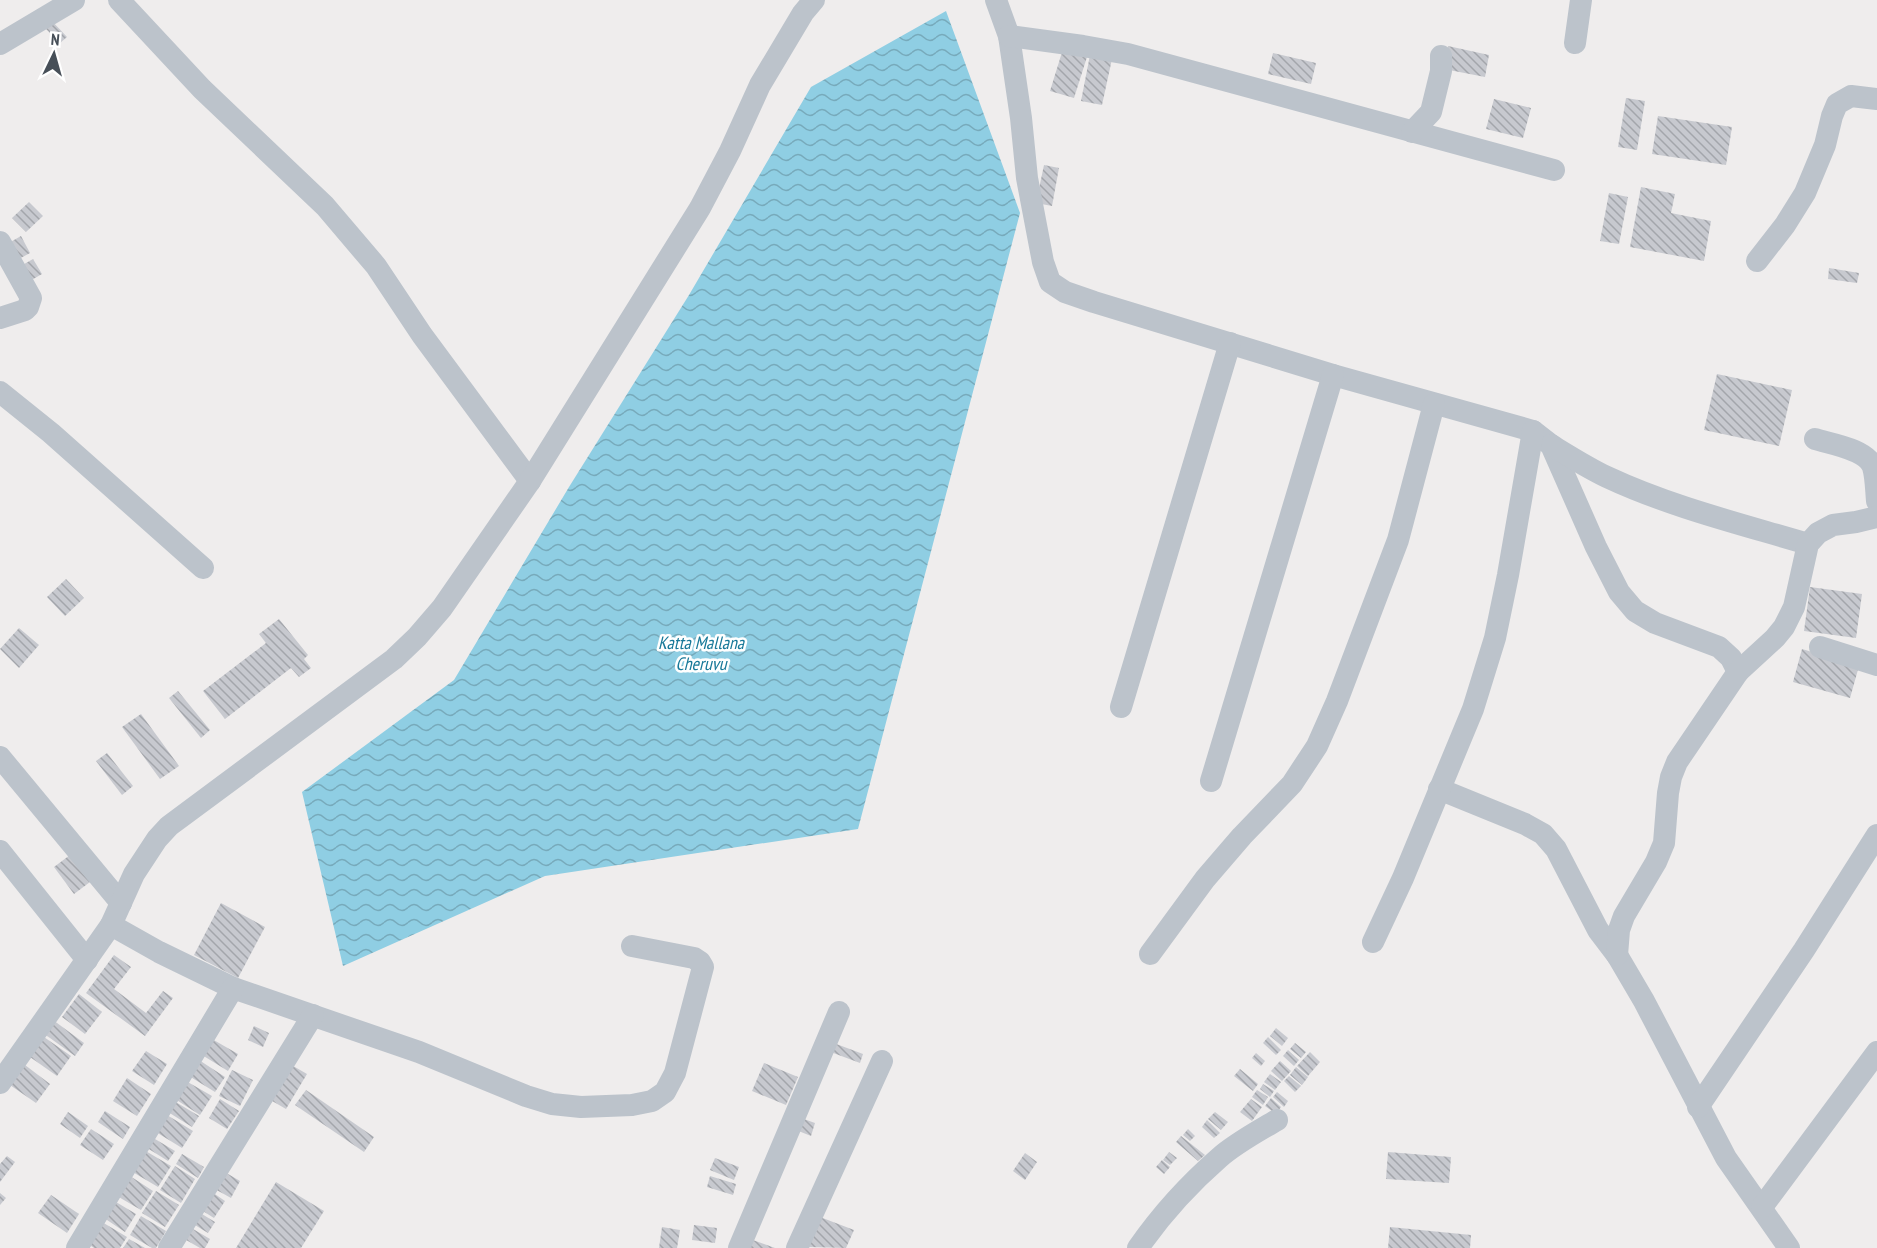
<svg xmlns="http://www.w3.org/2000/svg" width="1877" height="1248" viewBox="0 0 1877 1248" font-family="'PT Sans Narrow',sans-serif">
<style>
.water{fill:url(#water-waves)}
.building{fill:url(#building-back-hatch)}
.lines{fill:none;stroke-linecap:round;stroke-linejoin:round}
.minor{stroke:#bcc3cb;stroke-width:22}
.labels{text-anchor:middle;stroke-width:5;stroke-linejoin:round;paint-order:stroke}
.water-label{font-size:18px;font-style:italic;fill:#187999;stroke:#fff}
</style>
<defs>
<pattern id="water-waves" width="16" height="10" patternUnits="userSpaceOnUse" patternTransform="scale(1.5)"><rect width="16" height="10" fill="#8fcee3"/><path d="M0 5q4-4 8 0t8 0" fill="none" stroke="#7ab"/></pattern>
<pattern id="building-back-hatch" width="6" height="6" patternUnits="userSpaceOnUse" patternTransform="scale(1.5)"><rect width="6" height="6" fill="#c7c9cf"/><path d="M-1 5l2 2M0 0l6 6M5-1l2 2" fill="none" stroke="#a3a6ab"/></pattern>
</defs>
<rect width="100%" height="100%" fill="#efeded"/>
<!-- water -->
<path class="water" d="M946,11L1020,213L858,829L545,876L343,966L302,792L454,680L569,487L689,295L811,87Z"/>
<!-- building -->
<g class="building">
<path d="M51,20L67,37L60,43L44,27Z"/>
<path d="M1448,46L1489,55L1485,77L1444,69Z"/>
<path d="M1063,49L1087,57L1074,98L1050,91Z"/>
<path d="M1273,53L1316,63L1311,84L1268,74Z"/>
<path d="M1090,55L1112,59L1102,105L1081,101Z"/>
<path d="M1626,98L1645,101L1637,150L1618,147Z"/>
<path d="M1494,99L1531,108L1523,138L1486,129Z"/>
<path d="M1658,116L1732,127L1726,165L1652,154Z"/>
<path d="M1044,165L1059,168L1052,206L1036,203Z"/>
<path d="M1641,187L1675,194L1671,213L1711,221L1704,261L1630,247Z"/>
<path d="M1609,193L1628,197L1619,244L1600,241Z"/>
<path d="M29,202L43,216L26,232L12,218Z"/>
<path d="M21,236L30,253L17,260L7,244Z"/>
<path d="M33,259L42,274L28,282L19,267Z"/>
<path d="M1829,268L1859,273L1857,283L1828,279Z"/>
<path d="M1717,374L1792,390L1779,446L1704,430Z"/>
<path d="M66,579L84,598L65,616L47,597Z"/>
<path d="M1810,587L1862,594L1856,638L1804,631Z"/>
<path d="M279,619L308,655L304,659L311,668L299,677L291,668L225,719L203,691L266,643L259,634Z"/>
<path d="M19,628L39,645L19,668L0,649Z"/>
<path d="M1802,649L1859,666L1850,698L1793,682Z"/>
<path d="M178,691L210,730L201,738L169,698Z"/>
<path d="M141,714L179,766L160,779L122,727Z"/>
<path d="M107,753L133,786L122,795L96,761Z"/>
<path d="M74,852L94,879L74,894L54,867Z"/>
<path d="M221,903L265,927L238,978L194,955Z"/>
<path d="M114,955L131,967L114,989L146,1013L163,991L173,998L145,1036L86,993Z"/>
<path d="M79,994L102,1012L85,1034L62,1017Z"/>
<path d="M53,1020L84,1043L75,1056L43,1033Z"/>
<path d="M254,1026L269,1033L263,1047L248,1040Z"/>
<path d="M1276,1028L1288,1038L1282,1046L1270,1036Z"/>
<path d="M44,1037L71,1056L57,1076L30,1057Z"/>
<path d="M1268,1037L1281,1050L1276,1055L1263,1043Z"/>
<path d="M212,1039L238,1054L228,1071L202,1055Z"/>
<path d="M831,1042L863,1054L860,1063L828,1051Z"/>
<path d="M1295,1043L1306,1052L1301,1058L1290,1049Z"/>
<path d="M1288,1050L1299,1060L1294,1066L1283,1056Z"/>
<path d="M146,1051L167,1064L154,1085L132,1071Z"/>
<path d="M1310,1052L1320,1062L1308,1076L1297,1066Z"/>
<path d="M1256,1053L1265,1061L1261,1066L1252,1058Z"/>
<path d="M199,1060L225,1077L215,1092L189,1076Z"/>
<path d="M1280,1061L1291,1071L1282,1081L1271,1071Z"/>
<path d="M288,1063L307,1074L286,1109L267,1098Z"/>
<path d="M764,1063L798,1077L786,1105L752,1091Z"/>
<path d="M25,1065L50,1084L36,1103L10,1085Z"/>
<path d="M1296,1067L1308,1077L1302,1085L1290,1075Z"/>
<path d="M1240,1069L1258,1084L1253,1091L1234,1076Z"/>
<path d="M232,1070L253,1080L240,1106L219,1096Z"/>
<path d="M1270,1074L1281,1082L1275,1090L1264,1082Z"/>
<path d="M1289,1076L1301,1086L1295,1092L1284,1081Z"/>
<path d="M127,1078L151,1094L137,1116L113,1101Z"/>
<path d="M186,1081L212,1096L200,1115L175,1099Z"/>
<path d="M1263,1084L1274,1091L1270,1097L1260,1089Z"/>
<path d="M306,1090L374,1137L364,1152L295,1105Z"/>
<path d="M1257,1090L1268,1097L1263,1105L1252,1097Z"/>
<path d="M1277,1092L1288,1101L1284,1107L1273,1097Z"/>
<path d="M1271,1098L1281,1107L1276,1114L1265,1106Z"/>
<path d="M220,1099L239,1111L227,1129L209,1118Z"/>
<path d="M1251,1099L1262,1107L1252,1121L1240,1112Z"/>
<path d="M174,1101L199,1116L192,1127L168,1112Z"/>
<path d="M105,1111L130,1127L123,1139L98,1122Z"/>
<path d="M68,1112L88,1126L80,1138L60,1124Z"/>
<path d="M1215,1112L1228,1122L1221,1130L1208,1119Z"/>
<path d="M167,1115L193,1131L182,1148L156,1132Z"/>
<path d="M801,1118L815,1123L811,1136L796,1130Z"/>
<path d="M1207,1120L1220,1133L1214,1138L1202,1127Z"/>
<path d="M91,1129L114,1144L103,1160L80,1145Z"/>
<path d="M1188,1129L1195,1136L1190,1141L1183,1135Z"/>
<path d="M150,1136L175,1151L168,1161L144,1146Z"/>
<path d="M1181,1136L1205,1155L1198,1161L1176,1142Z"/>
<path d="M144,1150L171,1166L158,1187L131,1171Z"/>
<path d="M1169,1152L1177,1158L1170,1165L1163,1160Z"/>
<path d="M1388,1152L1451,1157L1449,1183L1386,1179Z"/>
<path d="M1025,1153L1037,1162L1025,1180L1013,1171Z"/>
<path d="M182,1154L204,1167L198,1178L176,1164Z"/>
<path d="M7,1156L15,1162L0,1182V1164Z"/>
<path d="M715,1158L739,1167L734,1180L710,1170Z"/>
<path d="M1162,1160L1170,1167L1164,1174L1156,1167Z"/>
<path d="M175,1166L195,1179L181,1203L160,1190Z"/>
<path d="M223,1171L240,1181L231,1198L213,1188Z"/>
<path d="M130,1176L153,1191L141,1210L117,1196Z"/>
<path d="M710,1176L736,1184L733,1195L707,1187Z"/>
<path d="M276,1182L324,1211L301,1248H236Z"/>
<path d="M209,1190L225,1201L214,1218L198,1208Z"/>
<path d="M156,1191L179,1205L165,1227L142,1213Z"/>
<path d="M0,1193L6,1198L0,1205Z"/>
<path d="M51,1195L79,1214L67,1233L38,1213Z"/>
<path d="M111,1199L136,1214L125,1232L101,1216Z"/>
<path d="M197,1211L215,1222L208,1233L190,1222Z"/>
<path d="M141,1216L166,1231L156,1248H152L130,1235Z"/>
<path d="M820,1217L854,1230L846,1248L808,1247Z"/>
<path d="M102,1222L127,1237L120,1248H94L88,1244Z"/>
<path d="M694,1225L717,1228L715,1243L692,1240Z"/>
<path d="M188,1226L210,1239L205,1248H200L181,1237Z"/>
<path d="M662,1227L680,1230L677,1248H659Z"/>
<path d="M1390,1227L1471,1235L1470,1248H1388Z"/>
<path d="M129,1239L145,1248H123Z"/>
<path d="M750,1239L775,1248H747Z"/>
</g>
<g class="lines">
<!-- minor -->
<g class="minor">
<path d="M119,0L202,89L325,206L376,266L422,335L530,481"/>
<path d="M996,0L1009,36L1021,118L1027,178L1043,262L1050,282L1065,292L1094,302L1333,375L1533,431L1551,445L1596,547L1619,592L1635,611L1655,623L1719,647L1731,658L1738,672"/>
<path d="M1009,36L1083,46L1128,54L1554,170"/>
<path d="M1575,43L1581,0"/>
<path d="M0,44L74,0"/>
<path d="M1412,132L1431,112L1441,71V56"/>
<path d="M0,242L31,298L28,307L25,310L0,318"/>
<path d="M1757,261L1785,225L1805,193L1825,145L1832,116L1837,104L1851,96L1877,99"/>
<path d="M0,392L51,433L203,568"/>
<path d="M1815,439C1831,444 1867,449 1873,467C1876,477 1876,490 1877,501"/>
<path d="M1551,445C1569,456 1588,468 1607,477C1671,507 1741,524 1808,544"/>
<path d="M1820,647L1877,665"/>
<path d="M1121,707L1230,343"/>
<path d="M0,757L121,903"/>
<path d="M1211,781L1333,375"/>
<path d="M1439,789L1525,824L1543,834L1556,849L1598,930L1617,955L1644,1001L1726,1158L1789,1248"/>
<path d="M0,851L87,960"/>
<path d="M111,925L159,952L233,988L419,1052L526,1096L552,1104L581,1107L632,1105L652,1101L665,1092L675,1073L703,967L700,962L694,958L632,946"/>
<path d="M1373,942L1403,878L1473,709L1495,638L1508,575L1533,431"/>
<path d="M1150,954L1205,879L1242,836L1292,784L1317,746L1337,701L1398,540L1434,404"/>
<path d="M1617,955L1619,930L1624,916L1656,862L1664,843L1668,793L1671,777L1677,762L1738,672L1775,638L1784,627L1794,607L1808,544L1818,533L1833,525L1856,522L1877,517"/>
<path d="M0,1083L111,925L134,874L157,839L169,826L394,659L417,637L442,608L530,481L700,208L730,151L760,85L803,13L814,0"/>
<path d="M1698,1107L1804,950L1877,835"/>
<path d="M1762,1207L1877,1052"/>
<path d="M77,1248L233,988"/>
<path d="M169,1248L313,1015"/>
<path d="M739,1248L839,1012"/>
<path d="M797,1248L882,1061"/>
<path d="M1138,1248C1161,1215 1188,1185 1219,1158C1236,1143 1257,1132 1277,1120"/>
</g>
</g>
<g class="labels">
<!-- water labels -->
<g class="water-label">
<text x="701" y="649">Katta Mallana<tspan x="701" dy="21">Cheruvu</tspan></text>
</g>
</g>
<!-- north arrow -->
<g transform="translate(54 54) rotate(5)" stroke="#ffffff" stroke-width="4.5" paint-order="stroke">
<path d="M0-4.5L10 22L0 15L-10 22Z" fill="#474f58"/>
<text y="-9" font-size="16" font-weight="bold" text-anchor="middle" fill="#474f58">N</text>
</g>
</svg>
